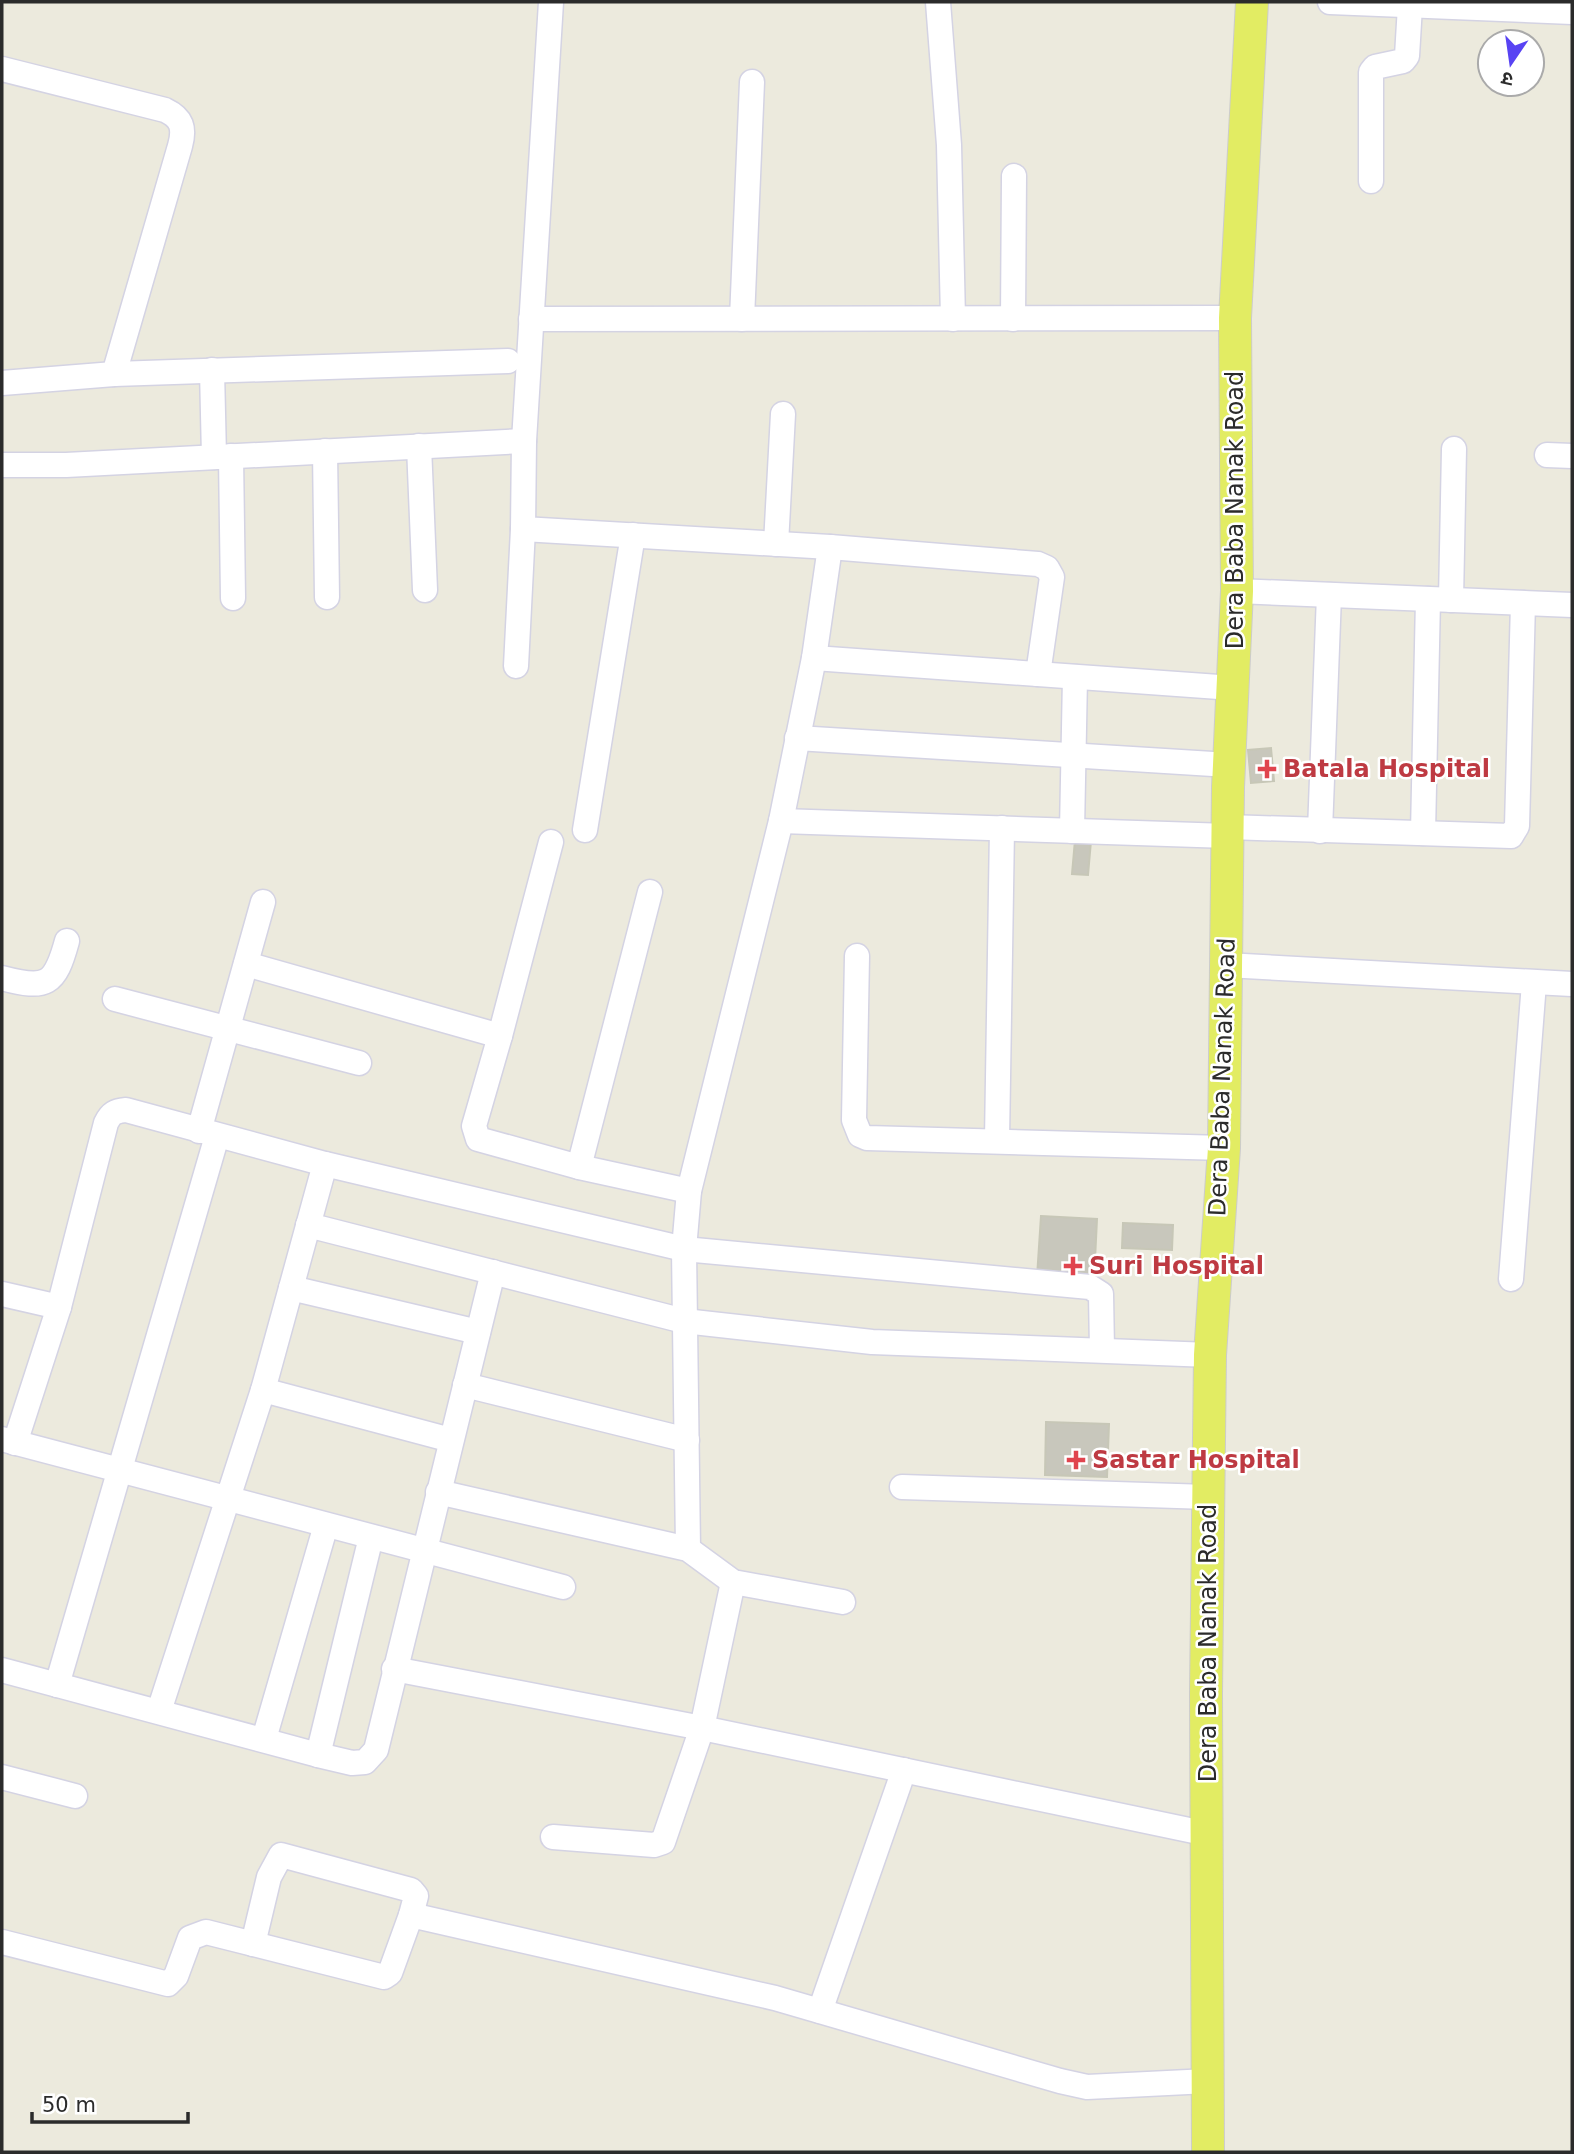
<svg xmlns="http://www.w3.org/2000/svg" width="1574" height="2154" viewBox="0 0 1574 2154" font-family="'DejaVu Sans','Noto Sans Devanagari',sans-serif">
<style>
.building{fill:#c8c7bc;stroke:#c7c7b7;stroke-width:2}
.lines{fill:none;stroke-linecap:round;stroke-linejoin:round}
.minor-casing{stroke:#d4d3e3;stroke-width:27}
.major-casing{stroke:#ccc;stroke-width:34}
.minor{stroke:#fff;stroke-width:24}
.major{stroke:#e2ec63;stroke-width:32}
.health-dot{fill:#e0444e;stroke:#fff;stroke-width:2.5}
.labels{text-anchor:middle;stroke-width:5;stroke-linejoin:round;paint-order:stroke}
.street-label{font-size:24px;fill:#2b2b2b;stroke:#fff}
.health-label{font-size:24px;font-weight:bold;fill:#be3a42;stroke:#fff;text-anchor:start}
</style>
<rect width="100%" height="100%" fill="#eceadd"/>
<!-- building -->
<g class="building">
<path d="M1271,748L1274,781L1251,783L1248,750Z"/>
<path d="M1075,840L1091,841L1088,875L1072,874Z"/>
<path d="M1041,1216L1097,1219L1094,1280L1037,1277Z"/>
<path d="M1123,1223L1173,1225L1172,1250L1122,1248Z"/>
<path d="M1046,1422L1109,1424L1107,1477L1045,1475Z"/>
</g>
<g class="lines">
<!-- minor casing -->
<g class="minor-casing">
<g id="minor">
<path d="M551,2L524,441L523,529L830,547L1038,564L1047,568L1052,577L1038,674"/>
<path d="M938,2L949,145L953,319"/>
<path d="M1330,2L1572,12"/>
<path d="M2,69L165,110C182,118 185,128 180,146L114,374"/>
<path d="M1371,181V72L1375,67L1403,61L1407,56L1410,6"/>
<path d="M531,319L1235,318"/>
<path d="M742,319L752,82"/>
<path d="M1013,319L1014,176"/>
<path d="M212,370L214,457"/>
<path d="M2,383L114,374L508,361"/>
<path d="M419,446L425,590"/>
<path d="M325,451L327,597"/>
<path d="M1547,455L1572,456"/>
<path d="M231,456L233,598"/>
<path d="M2,465H66L524,441"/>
<path d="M776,544L783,414"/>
<path d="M1237,591L1572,605"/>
<path d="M1451,600L1454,449"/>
<path d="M814,658L1233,688"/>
<path d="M516,666L523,529"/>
<path d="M797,738L1229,765"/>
<path d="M781,821L1228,836"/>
<path d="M1228,827L1511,836L1517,826L1523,603"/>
<path d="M585,830L633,535"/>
<path d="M1072,831L1075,677"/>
<path d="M1320,831L1329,595"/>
<path d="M1423,833L1428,599"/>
<path d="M857,956L854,1120L860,1135L867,1138L1224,1148"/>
<path d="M246,964L500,1036L474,1126L478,1139L579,1167L689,1191"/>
<path d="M1226,965L1572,984"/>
<path d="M2,978C47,990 55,985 67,941"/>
<path d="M115,999L359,1063"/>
<path d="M500,1036L551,842"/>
<path d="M199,1131L263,902"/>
<path d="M997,1140L1002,828"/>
<path d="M579,1167L650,892"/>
<path d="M308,1225L684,1321L872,1342L1210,1355"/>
<path d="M1511,1279L1534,983"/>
<path d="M291,1288L478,1332"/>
<path d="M2,1294L59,1307"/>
<path d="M465,1385L687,1440"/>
<path d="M263,1390L451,1440"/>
<path d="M2,1439L563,1587"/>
<path d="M15,1443L59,1307L106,1123C111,1113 115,1111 126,1110L325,1164L684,1249L1090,1287L1101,1294L1102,1350"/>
<path d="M902,1487L1208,1497"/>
<path d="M438,1492L688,1549L733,1582L843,1602"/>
<path d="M688,1549L684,1249L689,1191L781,821L814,658L830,547"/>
<path d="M394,1669L702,1728L1208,1834"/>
<path d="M2,1670L318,1755L352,1763L365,1762L376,1750L493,1272"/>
<path d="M57,1685L217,1136"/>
<path d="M159,1711L263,1390L325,1164"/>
<path d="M264,1739L326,1525"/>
<path d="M318,1755L371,1537"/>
<path d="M2,1777L75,1796"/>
<path d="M553,1837L654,1845L663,1842L702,1728L733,1582"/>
<path d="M2,1942L168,1984L176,1976L190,1938L206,1932L384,1977L390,1973L411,1915L775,1998L1060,2081L1087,2087L1208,2081"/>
<path d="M253,1944L269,1877L281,1855L411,1890L416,1896L411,1915"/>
<path d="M820,2011L904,1770"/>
</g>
</g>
<!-- major casing -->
<g class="major-casing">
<path id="major" d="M1208,2152L1206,1694L1210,1355L1224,1148L1228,787L1237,591L1235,318L1252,2"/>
</g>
<!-- minor -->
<use href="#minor" class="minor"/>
<!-- major -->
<use href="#major" class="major"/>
</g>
<!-- markers -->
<g class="health-dot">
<path d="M1263.5 758.5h7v7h7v7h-7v7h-7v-7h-7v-7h7z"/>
<path d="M1069.5 1255.5h7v7h7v7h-7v7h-7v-7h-7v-7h7z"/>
<path d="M1072.5 1449.5h7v7h7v7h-7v7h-7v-7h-7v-7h7z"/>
</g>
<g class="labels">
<!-- street labels -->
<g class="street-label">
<text transform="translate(1235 510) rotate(-90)" y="8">Dera Baba Nanak Road</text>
<text transform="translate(1222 1077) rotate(-88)" y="8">Dera Baba Nanak Road</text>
<text transform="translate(1208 1643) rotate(-90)" y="8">Dera Baba Nanak Road</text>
</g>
<!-- health labels -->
<g class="health-label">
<text x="1283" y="777">Batala Hospital</text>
<text x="1089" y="1274">Suri Hospital</text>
<text x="1092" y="1468">Sastar Hospital</text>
</g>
</g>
<!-- border -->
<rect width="1574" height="2154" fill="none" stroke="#2b2b2b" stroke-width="7"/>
<!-- north arrow -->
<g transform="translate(1511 63) rotate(193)"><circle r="33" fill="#ffffff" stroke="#aaaaaa" stroke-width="2"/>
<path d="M0-5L12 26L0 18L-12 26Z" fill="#5843f3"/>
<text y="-10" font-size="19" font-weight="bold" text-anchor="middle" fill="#2b2b2b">उ</text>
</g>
<!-- scale -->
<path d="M32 2112v10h156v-10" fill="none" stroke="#2b2b2b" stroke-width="3.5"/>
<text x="42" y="2112" font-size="21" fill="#2b2b2b" stroke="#ffffff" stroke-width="5" paint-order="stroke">50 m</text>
</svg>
